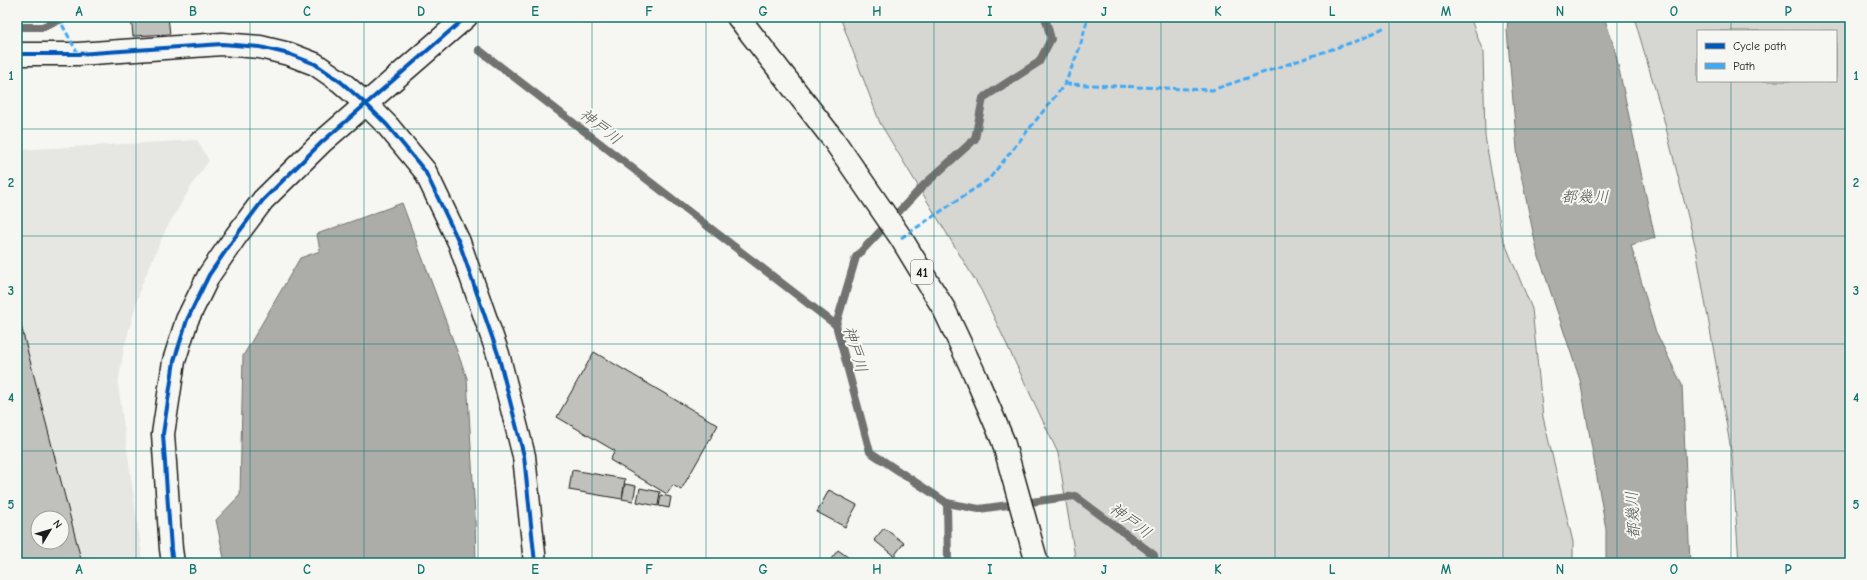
<svg xmlns="http://www.w3.org/2000/svg" width="1867" height="580" viewBox="0 0 1867 580" font-family="'Comic Neue','Klee One',sans-serif">
<style>
.built{fill:#e6e6e2;fill-rule:evenodd}
.green{fill:#d6d6d2;stroke:#797977;fill-rule:evenodd}
.water{fill:#acaca9;stroke:#727271}
.lines{fill:none;stroke-linecap:round;stroke-linejoin:round}
.stream{stroke:#727271;stroke-width:8}
.building{fill:#c0c0bd;stroke:#1c1c1c;fill-rule:evenodd}
.minor-casing{stroke:#1c1c1c;stroke-width:25}
.tertiary-casing{stroke:#1c1c1c;stroke-width:25}
.primary-casing{stroke:#1c1c1c;stroke-width:25}
.minor{stroke:#f6f6f2;stroke-width:22}
.tertiary{stroke:#f6f6f2;stroke-width:22}
.primary{stroke:#f6f6f2;stroke-width:22}
.quiet{stroke:#3fa9f5;stroke-width:3;stroke-dasharray:6 3;stroke-linecap:butt}
.cycleway-casing{stroke:#f6f6f2;stroke-width:6}
.cycleway{stroke:#0057b8;stroke-width:4}
.grid{fill:none;stroke:#0f766e;stroke-width:1;stroke-opacity:0.55}
.labels{text-anchor:middle;stroke-width:4;stroke-linejoin:round;paint-order:stroke}
.shield{fill:#f6f6f2;stroke:#5d5d5c;stroke-width:1}
.shield-label{font-size:14px;font-weight:bold;fill:#1c1c1c}
.water-label{font-size:16px;font-style:italic;fill:#565654;stroke:#f6f6f2}
.neatline{fill:none;stroke:#0f766e;stroke-width:1.5}
.grid-label{font-size:13px;text-anchor:middle;font-weight:bold;fill:#0f766e}
</style>
<rect width="100%" height="100%" fill="#f6f6f2"/>
<filter id="ink" filterUnits="userSpaceOnUse"><feTurbulence type="fractalNoise" baseFrequency=".025" numOctaves="2"/><feDisplacementMap in="SourceGraphic" scale="8" xChannelSelector="R" yChannelSelector="G"/><feConvolveMatrix kernelMatrix="1 2 1 2 8 2 1 2 1" color-interpolation-filters="sRGB"/></filter>
<g filter="url(#ink)">
<!-- built -->
<path class="built" d="M197,140L209,161L195,180L166,229L141,286L124,348L118,384L143,563H17V150ZM38,518H62V542H38Z"/>
<!-- green -->
<g class="green">
<path d="M840,17H1470L1483,52L1485,136L1502,236L1532,309L1543,417L1573,542V563H1076L1058,453L981,290L880,123Z"/>
<path d="M1634,17H1850V563H1739L1732,456L1696,249L1663,116ZM1698,31H1836V81H1698Z"/>
</g>
<!-- water -->
<g class="water">
<path d="M1508,17H1604L1614,46L1655,238L1631,245L1655,330L1682,385L1690,563H1606V529L1580,380L1537,251L1518,161L1507,30Z"/>
<path d="M402,203L467,378L475,515L476,563H225L216,520L240,495L243,356L300,258L320,251L317,234Z"/>
</g>
<g class="lines">
<!-- stream -->
<g class="stream">
<path d="M17,27H42L67,17"/>
<path d="M479,50L836,325L870,452L947,503L979,509L1075,496L1154,555L1155,563"/>
<path d="M836,325L856,257L924,185L975,139L983,98L1039,62L1051,39L1045,17"/>
<path d="M947,503L948,563"/>
</g>
</g>
<!-- building -->
<g class="building">
<path d="M131,17H168L170,34L133,36Z"/>
<path d="M17,310L82,563H17ZM38,518H62V542H38Z"/>
<path d="M594,352L718,425L681,490L673,485L667,494L610,460L615,451L557,417Z"/>
<path d="M572,470L625,479L622,499L569,490Z"/>
<path d="M625,484L636,486L633,501L622,499Z"/>
<path d="M640,488L660,492L658,506L637,502Z"/>
<path d="M829,490L857,505L845,527L817,512Z"/>
<path d="M661,495L671,497L669,508L659,506Z"/>
<path d="M884,528L904,543L894,556L874,540Z"/>
<path d="M838,550L856,563H828Z"/>
</g>
<g class="lines">
<!-- minor casing -->
<g class="minor-casing">
<path id="minor" d="M17,54H78L222,44L260,47L289,54L315,64L341,82L366,104L387,125L425,171L459,242L498,354L524,456L535,563"/>
</g>
<!-- tertiary casing -->
<g class="tertiary-casing">
<path id="tertiary" d="M173,563L171,549L163,434L174,361L187,320L209,275L236,236L263,200L322,142L466,17"/>
</g>
<!-- primary casing -->
<g class="primary-casing">
<path id="primary" d="M738,17L833,139L901,238L944,309L975,375L1003,441L1037,563"/>
</g>
<!-- minor -->
<use href="#minor" class="minor"/>
<!-- tertiary -->
<use href="#tertiary" class="tertiary"/>
<!-- primary -->
<use href="#primary" class="primary"/>
<!-- quiet -->
<g class="quiet">
<path d="M58,17L78,54"/>
<path d="M1065,84L1212,90L1362,39L1385,27"/>
<path d="M901,238L989,179L1065,84L1080,47L1088,17"/>
</g>
<!-- cycleway casing -->
<g class="cycleway-casing">
<g id="cycleway">
<path d="M17,54H78L222,44L260,47L289,54L315,64L341,82L366,104L387,125L425,171L459,242L498,354L524,456L535,563"/>
<path d="M173,563L171,549L163,434L174,361L187,320L209,275L236,236L263,200L322,142L466,17"/>
</g>
</g>
<!-- cycleway -->
<use href="#cycleway" class="cycleway"/>
</g>
</g>
<!-- grid -->
<path class="grid" d="M136,17V563M250,17V563M364,17V563M478,17V563M592,17V563M706,17V563M820,17V563M934,17V563M1047,17V563M1161,17V563M1275,17V563M1389,17V563M1503,17V563M1617,17V563M1731,17V31M1731,81V563M17,129H1850M17,236H1850M17,344H1850M17,451H1850"/>
<g class="labels">
<!-- shield labels -->
<rect class="shield" x="911" y="260" width="22" height="24" rx="3"/>
<g class="shield-label">
<text x="922" y="277">41</text>
</g>
<!-- water labels -->
<g class="water-label">
<text transform="translate(601 126) rotate(38)" y="6">神戸川</text>
<text x="1585" y="202">都幾川</text>
<text transform="translate(856 349) rotate(73)" y="6">神戸川</text>
<text transform="translate(1632 515) rotate(-93)" y="6">都幾川</text>
<text transform="translate(1131 520) rotate(37)" y="6">神戸川</text>
</g>
</g>
<!-- margin -->
<rect width="1867" height="580" fill="none" stroke="#f6f6f2" stroke-width="44"/>
<!-- legend -->
<rect x="1697" y="30" width="140" height="52" fill="#f6f6f2" stroke="#9f9f9c"/>
<rect x="1705" y="43" width="20" height="6" fill="#0057b8" stroke="#9f9f9c"/>
<text x="1733" y="50" font-size="12" fill="#1c1c1c">Cycle path</text>
<rect x="1705" y="63" width="20" height="6" fill="#3fa9f5" stroke="#9f9f9c"/>
<text x="1733" y="70" font-size="12" fill="#1c1c1c">Path</text>
<!-- north arrow -->
<g transform="translate(50 530) rotate(52)"><circle r="19" fill="#f6f6f2" stroke="#9f9f9c"/>
<path d="M0-3L7 15L0 10L-7 15Z" fill="#1c1c1c"/>
<text y="-6" font-size="11" font-weight="bold" text-anchor="middle" fill="#1c1c1c">N</text>
</g>
<rect x="22" y="22" width="1823" height="536" class="neatline"/>
<g class="grid-label">
<text x="79" y="16">A</text>
<text x="193" y="16">B</text>
<text x="307" y="16">C</text>
<text x="421" y="16">D</text>
<text x="535" y="16">E</text>
<text x="649" y="16">F</text>
<text x="763" y="16">G</text>
<text x="877" y="16">H</text>
<text x="990" y="16">I</text>
<text x="1104" y="16">J</text>
<text x="1218" y="16">K</text>
<text x="1332" y="16">L</text>
<text x="1446" y="16">M</text>
<text x="1560" y="16">N</text>
<text x="1674" y="16">O</text>
<text x="1788" y="16">P</text>
<text x="11" y="80">1</text>
<text x="1856" y="80">1</text>
<text x="11" y="187">2</text>
<text x="1856" y="187">2</text>
<text x="11" y="295">3</text>
<text x="1856" y="295">3</text>
<text x="11" y="402">4</text>
<text x="1856" y="402">4</text>
<text x="11" y="509">5</text>
<text x="1856" y="509">5</text>
<text x="79" y="574">A</text>
<text x="193" y="574">B</text>
<text x="307" y="574">C</text>
<text x="421" y="574">D</text>
<text x="535" y="574">E</text>
<text x="649" y="574">F</text>
<text x="763" y="574">G</text>
<text x="877" y="574">H</text>
<text x="990" y="574">I</text>
<text x="1104" y="574">J</text>
<text x="1218" y="574">K</text>
<text x="1332" y="574">L</text>
<text x="1446" y="574">M</text>
<text x="1560" y="574">N</text>
<text x="1674" y="574">O</text>
<text x="1788" y="574">P</text>
</g>
</svg>
